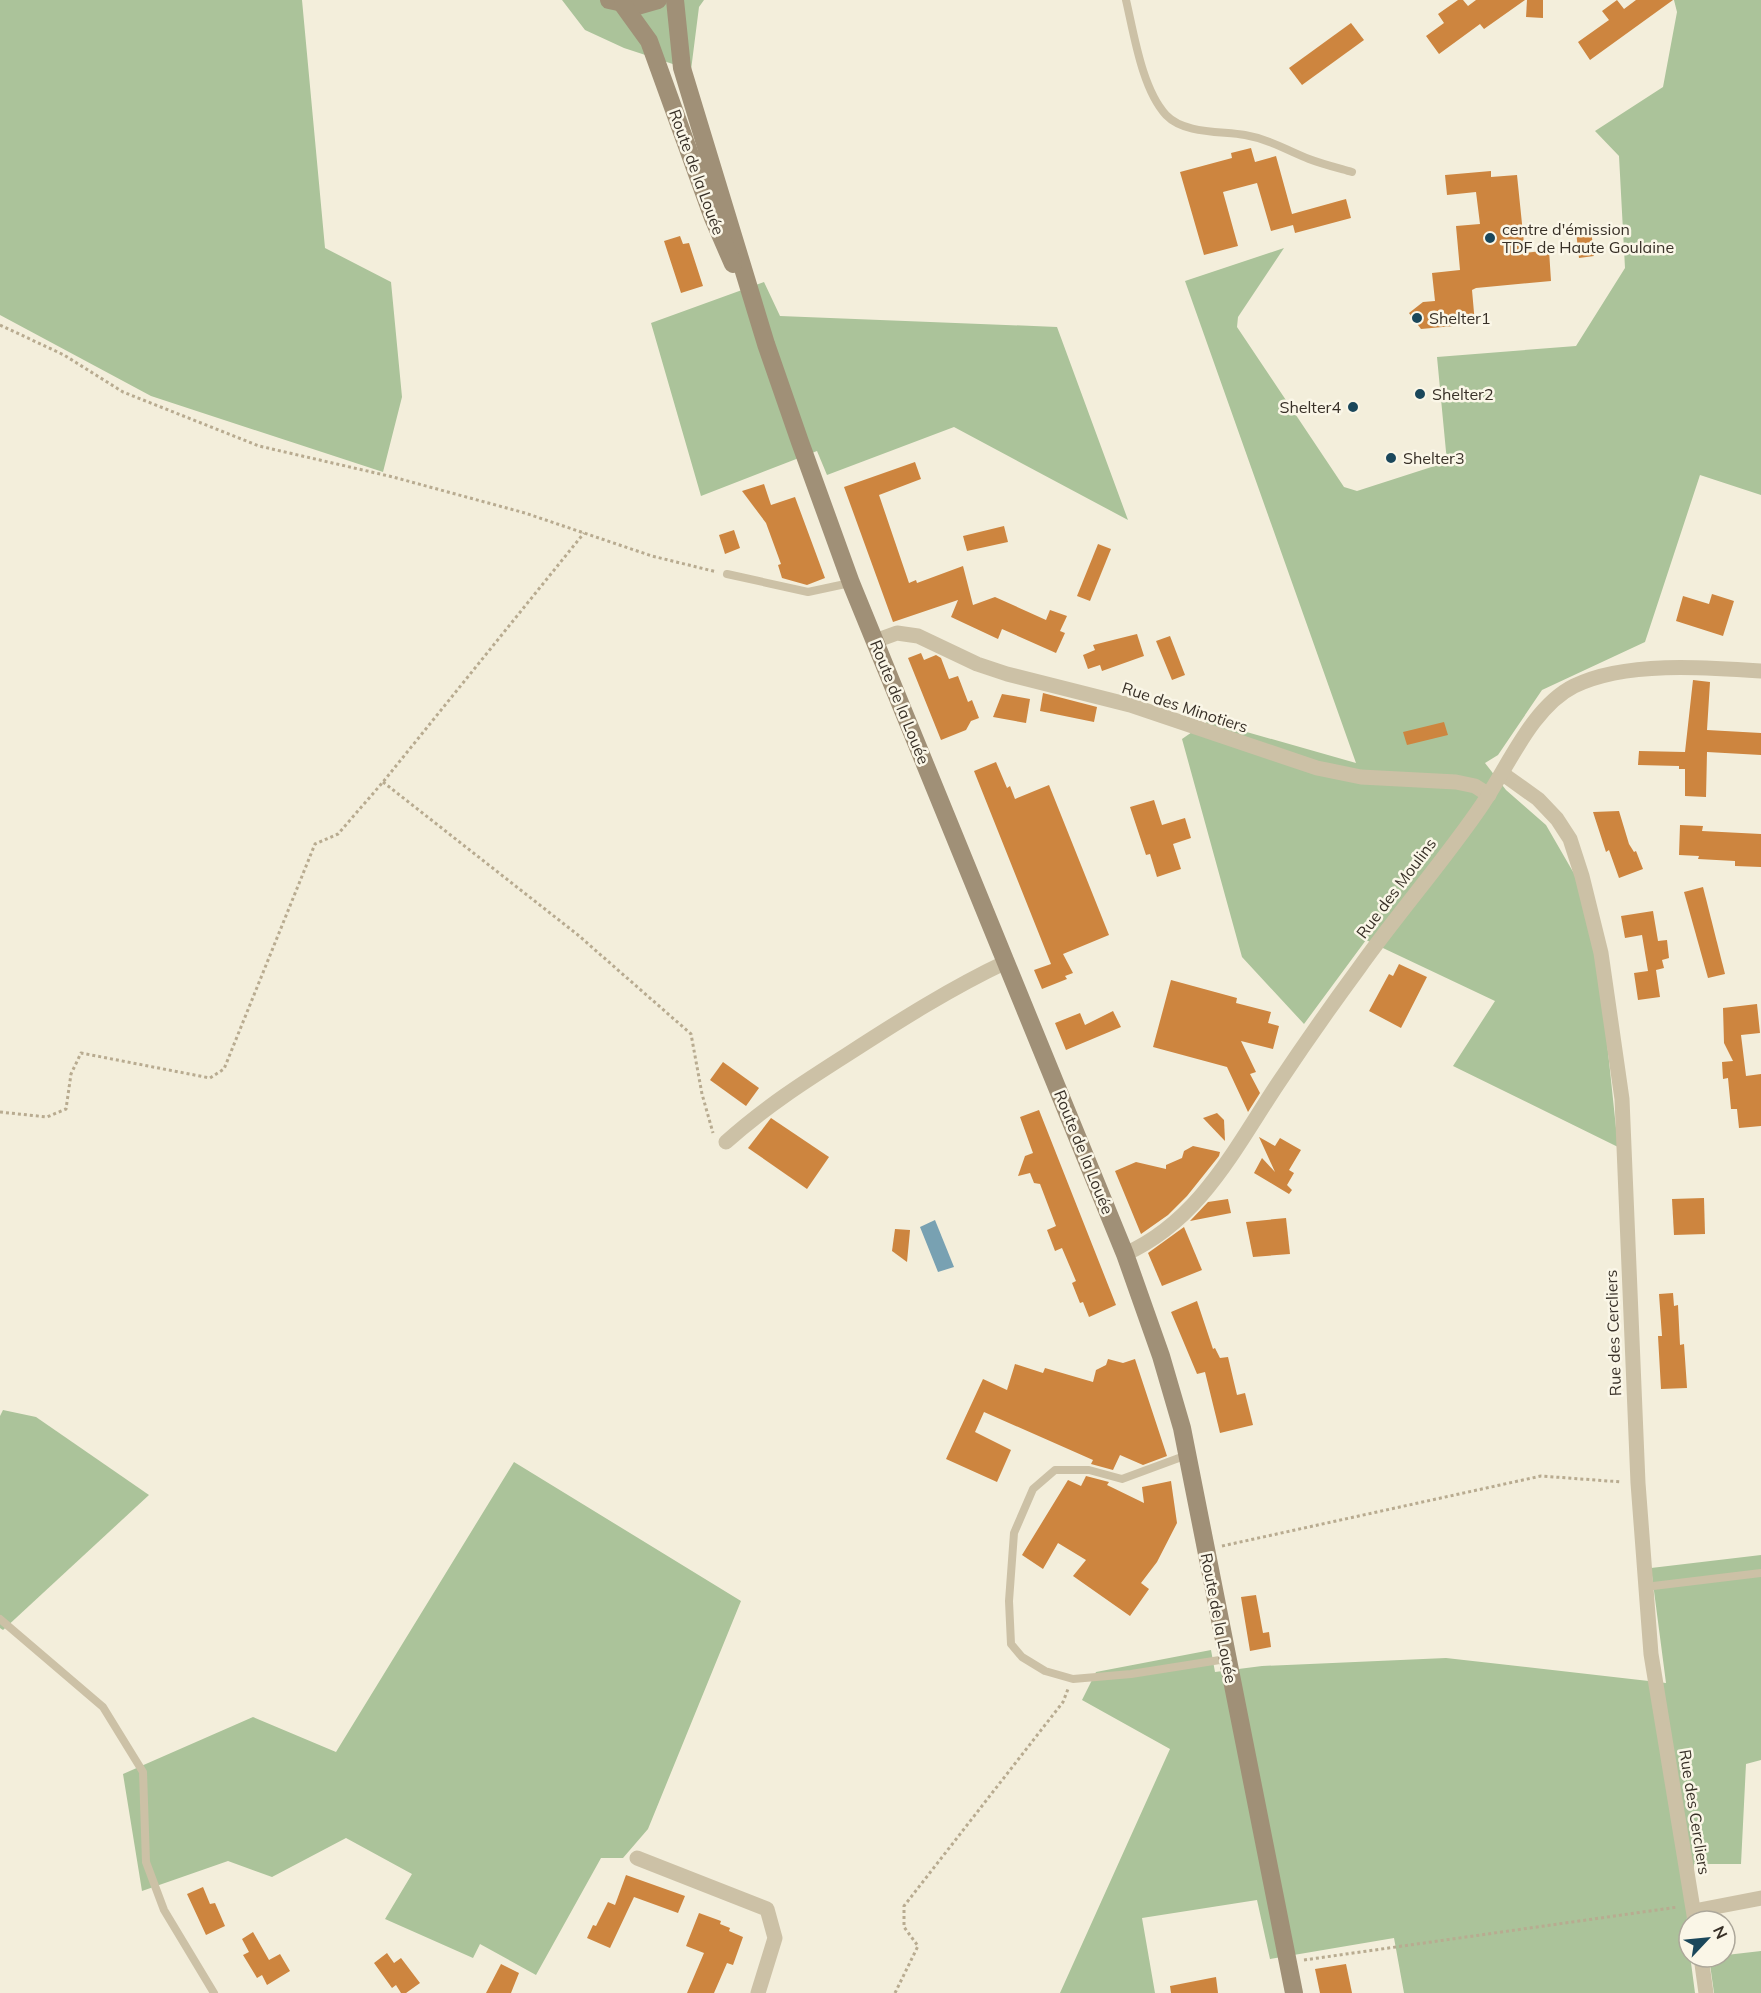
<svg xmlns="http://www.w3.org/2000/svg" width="1761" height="1993" viewBox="0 0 1761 1993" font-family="Mulish,sans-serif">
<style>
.green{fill:#abc39a}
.water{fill:#78a1b2}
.building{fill:#cd853f}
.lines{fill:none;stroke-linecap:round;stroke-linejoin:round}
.path{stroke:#b8ab90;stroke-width:3;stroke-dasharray:3 3;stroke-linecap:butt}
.lane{stroke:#ccc1a6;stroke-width:8}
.street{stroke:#ccc1a6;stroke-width:15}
.secondary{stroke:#a09077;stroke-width:18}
.poi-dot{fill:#1a475b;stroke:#faf6e7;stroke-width:2}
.labels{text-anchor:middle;stroke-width:5;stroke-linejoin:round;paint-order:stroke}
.street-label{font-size:16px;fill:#383027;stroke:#faf6e7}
.poi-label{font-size:16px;fill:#383027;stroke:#faf6e7;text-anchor:start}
</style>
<rect width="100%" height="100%" fill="#f3eedb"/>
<!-- green -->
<g class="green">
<path d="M0,0H302L325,248L391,282L402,397L383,472L151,396L0,315Z"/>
<path d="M562,0H704L699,7L691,70L624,48L585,30Z"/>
<path d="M1674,0H1761V495L1700,475L1645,642L1542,690L1498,755L1485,763L1506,790L1546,825L1576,877L1600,975L1618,1147L1453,1066L1495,1001L1366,940L1304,1024L1242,957L1182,739L1208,721L1356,763L1185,281L1284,248L1238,317L1237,327L1344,487L1357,491L1447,462L1437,357L1576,346L1625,268L1619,156L1595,131L1663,87L1677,12Z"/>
<path d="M764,282L780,316L1057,327L1128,520L954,427L827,475L817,451L701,496L651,323Z"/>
<path d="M3,1410L36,1417L149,1495L3,1630L0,1628V1416Z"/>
<path d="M514,1462L741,1601L648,1829L623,1858H601L536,1975L480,1944L473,1958L385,1919L412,1874L346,1838L272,1877L228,1861L142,1891L123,1774L253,1717L336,1752Z"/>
<path d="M1761,1555V1760L1746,1764L1741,1864H1694L1686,1925L1695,1993H1404L1394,1938L1270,1959L1257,1900L1142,1918L1155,1993H1060L1170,1749L1082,1700L1096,1672L1211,1650L1215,1672L1262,1666L1446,1658L1666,1683L1651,1568Z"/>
<path d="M1761,1951V1993H1714L1709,1957Z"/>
</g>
<!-- water -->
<path class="water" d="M935,1220L954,1267L938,1272L920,1227Z"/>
<!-- building -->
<g class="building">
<path d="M1458,0H1463L1468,6L1476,0H1525L1484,29L1480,24L1439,54L1426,36L1444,23L1438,14Z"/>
<path d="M1527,0H1543V18L1526,17Z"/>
<path d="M1617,0L1624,9L1636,0H1673L1590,60L1578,42L1609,20L1602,11Z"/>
<path d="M1351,23L1364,40L1302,85L1289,68Z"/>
<path d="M1251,148L1255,162L1276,156L1292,214L1346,199L1351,218L1295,233L1293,225L1271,231L1257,183L1223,192L1238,246L1204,255L1180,172L1232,158L1231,153Z"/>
<path d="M1491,171V177L1517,175L1525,253L1549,250L1551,281L1476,288L1472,290L1475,324L1421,329L1409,313L1423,302L1435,301L1432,273L1460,270L1456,226L1480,224L1476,192L1447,195L1445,175Z"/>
<path d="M1591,229L1594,256L1579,258L1576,231Z"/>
<path d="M680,236L683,244L689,243L703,286L681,293L664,241Z"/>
<path d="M915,462L921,479L879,495L909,583L916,580L917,583L963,566L973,605L995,597L1046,620L1050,610L1067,616L1060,631L1065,633L1056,653L1002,629L998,639L951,617L958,600L893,622L844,487Z"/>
<path d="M764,484L771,505L795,497L825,578L807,585L782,578L778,565L781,564L766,523L742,491Z"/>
<path d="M1004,526L1008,542L967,551L963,536Z"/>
<path d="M734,530L740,548L725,554L719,535Z"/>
<path d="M1098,544L1111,549L1090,601L1077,596Z"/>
<path d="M1712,594L1734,601L1723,636L1676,621L1683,596L1709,604Z"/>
<path d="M1137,634L1144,656L1102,671L1100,665L1088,669L1083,655L1095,650L1093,645Z"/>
<path d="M1170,636L1185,675L1172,680L1156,641Z"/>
<path d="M921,653L924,660L936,655L941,658L949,679L958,676L968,702L972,700L979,718L971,721L966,730L941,740L908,658Z"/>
<path d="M1693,680L1710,682L1707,730L1761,733V755L1707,752L1706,797L1685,796V769H1679V766L1638,765L1639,751L1685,752Z"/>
<path d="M1043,693L1097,707L1094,722L1040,711Z"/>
<path d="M1002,694L1030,699L1026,723L993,717Z"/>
<path d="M1444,722L1448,735L1407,745L1403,732Z"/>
<path d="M996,762L1007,788L1010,786L1015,799L1049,785L1109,935L1063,954L1073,973L1065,976L1067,979L1042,989L1034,970L1051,964L974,771Z"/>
<path d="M1154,800L1162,825L1185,818L1191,838L1173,844L1181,869L1157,877L1150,854L1146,855L1130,807Z"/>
<path d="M1619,811L1629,844L1634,852L1636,851L1643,869L1619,878L1609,850L1606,852L1593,812Z"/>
<path d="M1680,825L1703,826L1702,831L1761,834V867L1735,866V861L1698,859L1699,856L1679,855Z"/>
<path d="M1703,887L1725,974L1708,978L1684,892Z"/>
<path d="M1653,911L1658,941L1667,940L1669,958L1662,960L1664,968L1656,970L1660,997L1638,1000L1634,973L1648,971L1642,935L1625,938L1621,916Z"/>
<path d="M1399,964L1427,977L1401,1028L1369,1011L1389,974L1393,976Z"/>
<path d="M1171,980L1237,998L1236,1003L1271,1012L1268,1023L1279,1026L1273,1049L1241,1041L1256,1072L1250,1074L1260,1093L1248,1112L1227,1067L1153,1047Z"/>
<path d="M1757,1004L1760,1033L1741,1035L1746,1076L1761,1074V1126L1739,1128L1737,1109H1731L1728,1078L1723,1079L1722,1062L1733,1061L1724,1043L1723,1008Z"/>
<path d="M1113,1011L1121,1027L1066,1050L1055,1023L1080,1013L1085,1025Z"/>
<path d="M723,1062L759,1088L746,1106L710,1080Z"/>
<path d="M1039,1110L1116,1305L1089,1317L1083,1302L1080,1303L1072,1283L1076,1281L1062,1248L1055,1251L1047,1230L1056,1226L1040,1184L1034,1183L1030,1173L1018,1176L1025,1156L1033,1153L1020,1117Z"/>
<path d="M1217,1113L1224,1120L1225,1141L1203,1118Z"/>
<path d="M771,1118L829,1157L807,1189L748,1148Z"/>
<path d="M1259,1137L1275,1146L1280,1138L1301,1150L1289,1170L1294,1173L1287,1185L1292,1190L1289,1194L1254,1173L1262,1158L1275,1172Z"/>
<path d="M1193,1146L1220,1152L1219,1156L1187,1196L1168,1215L1141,1234L1115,1171L1136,1162L1166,1169V1165L1182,1158L1184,1151Z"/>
<path d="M1704,1198L1705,1234L1674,1235L1672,1199Z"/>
<path d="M1228,1199L1231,1213L1190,1221L1208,1202Z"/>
<path d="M1286,1218L1290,1254L1253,1257L1246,1222Z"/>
<path d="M1184,1227L1202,1270L1162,1286L1148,1253Z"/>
<path d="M895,1229L910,1230L907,1262L892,1251Z"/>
<path d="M1673,1293L1674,1306L1678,1305L1680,1345L1684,1344L1687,1388L1661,1389L1658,1336H1662L1659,1294Z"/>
<path d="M1197,1301L1213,1349L1215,1348L1220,1358L1228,1357L1237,1395L1245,1393L1253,1425L1220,1433L1205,1372L1197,1374L1171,1312Z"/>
<path d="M1108,1359L1123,1363L1135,1359L1167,1456L1143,1465L1120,1455L1113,1470L1091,1464L1093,1460L984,1412L975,1432L1011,1450L997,1482L946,1459L983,1379L1007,1390L1015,1364L1043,1373L1045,1368L1093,1382L1096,1370L1106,1365Z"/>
<path d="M1086,1476L1109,1482L1107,1485L1144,1503L1142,1487L1171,1481L1177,1523L1157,1562L1141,1583L1149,1589L1130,1616L1073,1576L1086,1560L1058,1543L1043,1569L1022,1555L1068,1480L1081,1486Z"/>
<path d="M1256,1595L1263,1633L1269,1632L1271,1647L1250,1651L1241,1597Z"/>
<path d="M626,1875L685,1896L678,1913L634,1897L610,1948L587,1938L593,1925L596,1926L608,1902L615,1905Z"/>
<path d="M203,1887L210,1904L215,1903L225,1926L206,1935L187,1894Z"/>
<path d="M699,1913L721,1921L720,1924L730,1928L729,1931L743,1937L733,1965L727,1963L714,1993H687L704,1953L686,1946Z"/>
<path d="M253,1932L269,1960L280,1954L290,1971L267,1985L262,1975L257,1978L243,1955L249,1952L242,1939Z"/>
<path d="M387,1953L394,1963L401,1958L420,1983L406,1993H401L396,1985L392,1988L374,1963Z"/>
<path d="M501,1964L519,1973L511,1993H486Z"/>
<path d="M1346,1964L1352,1993H1320L1315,1969Z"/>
<path d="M1216,1977L1218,1993H1171L1170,1986Z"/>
</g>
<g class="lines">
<!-- path -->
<g class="path">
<path d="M0,325L64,355L123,392L259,446L393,477L525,513L652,556L717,572"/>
<path d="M383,782L578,935L691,1034L702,1094L713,1133"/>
<path d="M0,1112L47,1117L66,1109L71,1074L81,1053L210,1078L224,1069L315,844L338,834L383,782L584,533"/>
<path d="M1222,1546L1541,1476L1622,1482"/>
<path d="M1304,1960L1678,1907"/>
<path d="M895,1993L918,1946L904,1927V1906L1063,1702L1068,1689"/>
</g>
<!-- lane -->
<g class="lane">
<path d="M1126,0C1134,34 1142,89 1166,115C1184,134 1221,131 1245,135C1268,139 1287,150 1309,159C1322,164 1338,168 1352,172"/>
<path d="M727,574L808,592L850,583"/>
<path d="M1187,1455L1122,1479L1089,1470H1055L1033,1489L1014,1533L1009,1601L1011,1644L1022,1657L1045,1671L1073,1679L1131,1674L1226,1659"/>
<path d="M1645,1587L1761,1573"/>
<path d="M0,1619L103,1707L143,1772L146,1862L164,1910L214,1993"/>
</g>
<!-- street -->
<g class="street">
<path d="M875,641L897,633L918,636L977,664L1007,674L1130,705L1317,768L1361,777L1456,782L1475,786L1489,795"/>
<path d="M1503,774L1538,799L1557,819L1570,839L1582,876L1601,953L1622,1099L1638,1483L1651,1654L1695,1921"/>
<path d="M726,1142C765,1107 804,1082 848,1054C899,1021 951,988 1006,962"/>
<path d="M1125,1254C1199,1221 1234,1150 1277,1085C1303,1046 1331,1006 1359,968C1398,913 1444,861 1482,805C1508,767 1532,707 1574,686C1624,661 1706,667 1761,671"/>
<path d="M637,1858L767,1909L775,1938L758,1993"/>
<path d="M1694,1911L1761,1898"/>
<path d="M1701,1957L1706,1993"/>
</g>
<!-- secondary -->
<g class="secondary">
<path d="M609,0L637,6L658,0"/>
<path d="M675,0L682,68L766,344L800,442L851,583L1125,1254L1161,1356L1182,1428L1294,1993"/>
<path d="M623,5L649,41L713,218L733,264"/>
</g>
</g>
<!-- markers -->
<g class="poi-dot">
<circle cx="1490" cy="238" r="6"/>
<circle cx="1417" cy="318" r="6"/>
<circle cx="1420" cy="394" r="6"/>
<circle cx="1353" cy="407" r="6"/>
<circle cx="1391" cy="458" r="6"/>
</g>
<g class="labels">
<!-- street labels -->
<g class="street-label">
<text transform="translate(697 172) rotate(70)" y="6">Route de la Louée</text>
<text transform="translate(900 702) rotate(68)" y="6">Route de la Louée</text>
<text transform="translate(1185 707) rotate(18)" y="6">Rue des Minotiers</text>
<text transform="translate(1396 888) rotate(-53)" y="6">Rue des Moulins</text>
<text transform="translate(1084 1152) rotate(68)" y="6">Route de la Louée</text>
<text transform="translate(1613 1333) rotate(-92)" y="6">Rue des Cercliers</text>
<text transform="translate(1219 1618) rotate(79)" y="6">Route de la Louée</text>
<text transform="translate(1695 1812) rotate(81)" y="6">Rue des Cercliers</text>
</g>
<!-- poi labels -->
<g class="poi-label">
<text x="1502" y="235">centre d'émission<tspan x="1502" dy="18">TDF de Haute Goulaine</tspan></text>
<text x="1429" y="324">Shelter1</text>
<text x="1432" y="400">Shelter2</text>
<text x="1341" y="413" text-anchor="end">Shelter4</text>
<text x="1403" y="464">Shelter3</text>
</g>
</g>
<!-- north arrow -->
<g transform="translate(1707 1939) rotate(64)"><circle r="28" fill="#faf6e7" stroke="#aca79a" stroke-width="1.5"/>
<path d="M0-4.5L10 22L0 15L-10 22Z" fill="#1a475b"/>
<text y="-9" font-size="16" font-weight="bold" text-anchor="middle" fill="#383027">N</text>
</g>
</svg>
